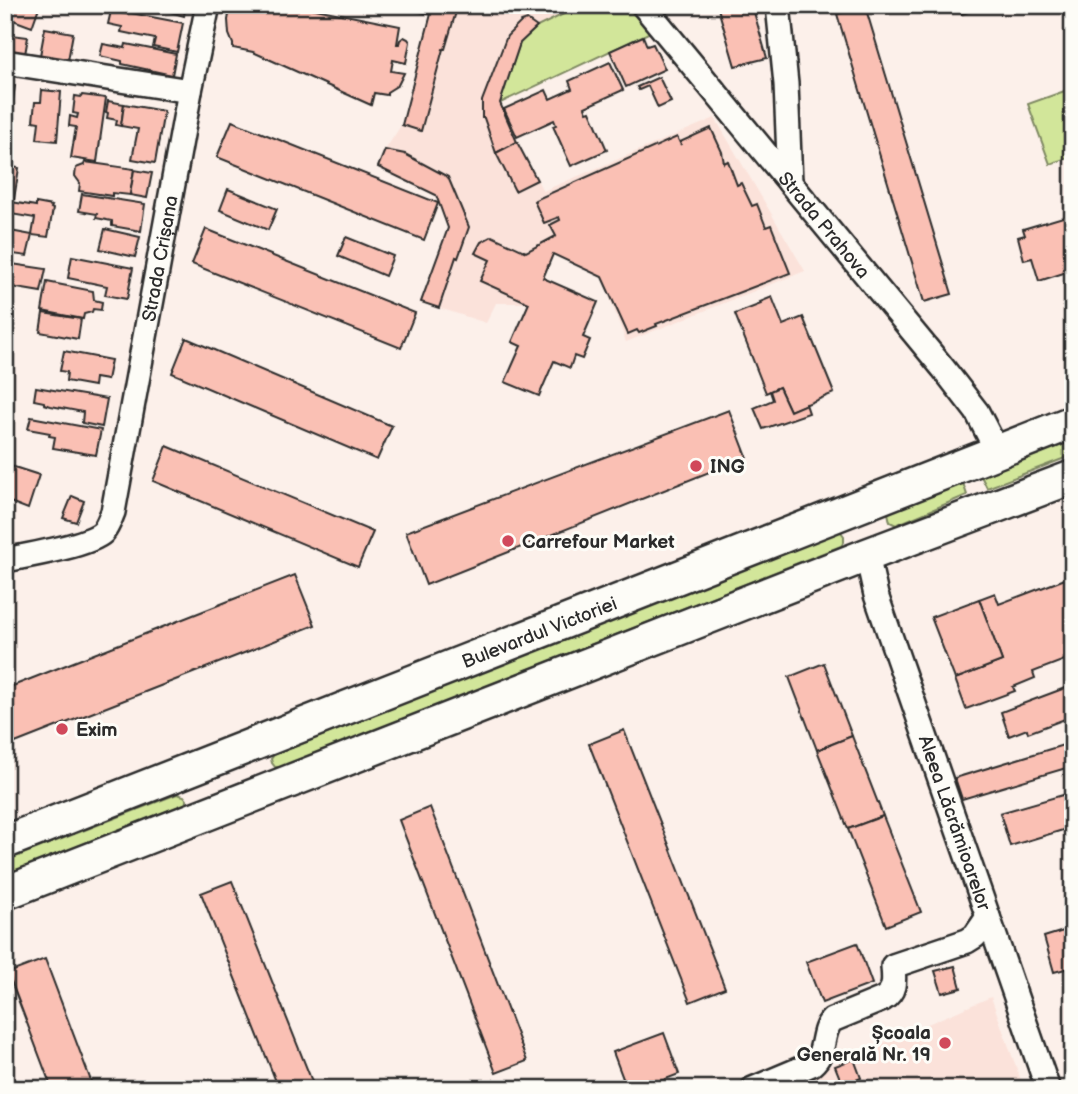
<svg xmlns="http://www.w3.org/2000/svg" width="1078" height="1094" viewBox="0 0 1078 1094" font-family="'Balsamiq Sans',sans-serif">
<style>
.built{fill:#fbe2da}
.green{fill:#d2e69a;stroke:#7e8862;stroke-width:2}
.building{fill:#fac0b4;stroke:#2b2b2b;stroke-width:2}
.lines{fill:none;stroke-linecap:round;stroke-linejoin:round}
.street-casing{stroke:#2b2b2b;stroke-width:28}
.secondary-casing{stroke:#2b2b2b;stroke-width:37}
.street{stroke:#fdfcf7;stroke-width:23}
.secondary{stroke:#fdfcf7;stroke-width:32}
.poi-dot{fill:#d1495b;stroke:#fdfcf7;stroke-width:2.5}
.labels{text-anchor:middle;stroke-width:6;stroke-linejoin:round;paint-order:stroke}
.street-label{font-size:19px;fill:#2b2b2b;stroke:#fdfcf7}
.poi-label{font-size:19px;font-weight:bold;fill:#2b2b2b;stroke:#fdfcf7;text-anchor:start}
</style>
<rect width="100%" height="100%" fill="#fcf0ea"/>
<filter id="ink" filterUnits="userSpaceOnUse"><feTurbulence type="fractalNoise" baseFrequency=".0143" numOctaves="2"/><feDisplacementMap in="SourceGraphic" scale="14" xChannelSelector="R" yChannelSelector="G"/><feConvolveMatrix kernelMatrix="1 2 1 2 8 2 1 2 1" color-interpolation-filters="sRGB"/></filter>
<g filter="url(#ink)">
<!-- built -->
<g class="built">
<path d="M432,5H551L560,16L537,27L500,103L517,142L543,191L715,118L805,271L626,342L602,277L554,254L529,303H496L486,323L421,302L448,228L436,195L378,167L385,150L402,124L431,15Z"/>
<path d="M991,997L1024,1089H775Z"/>
</g>
<!-- green -->
<g class="green">
<path d="M582,5H633L655,30L500,103L520,43L537,27Z"/>
<path d="M1073,88V156L1050,164L1028,104Z"/>
<path d="M1073,440V455L987,488L981,476Z"/>
<path d="M963,483L967,495L896,525L890,522L888,513L896,507Z"/>
<path d="M835,531L841,532L844,536V542L841,546L281,767H275L272,763L271,759L274,755Z"/>
<path d="M177,794L184,796L187,800L185,804L5,875V861Z"/>
</g>
<!-- building -->
<g class="building">
<path d="M5,5H34L39,7L32,27L5,17Z"/>
<path d="M160,5H186L184,16L160,9Z"/>
<path d="M241,5H296L400,26L397,44H399L400,40L404,37L408,39L410,42L406,63L393,60L391,71L404,73L398,85L387,92V95L374,93L371,105L253,52L233,48V44L229,34L228,20L230,9L240,11Z"/>
<path d="M412,5H432L429,14L411,10Z"/>
<path d="M432,5H458L445,49H443L421,131L402,125L431,14H429Z"/>
<path d="M717,5H752L767,58L735,66Z"/>
<path d="M959,5H990L962,14Z"/>
<path d="M865,6L952,294L924,302L837,14Z"/>
<path d="M111,11L126,14V12L183,23L177,52L153,47L155,39L121,32L122,27L108,24Z"/>
<path d="M527,20L537,27L520,43L500,103L517,142L496,153L484,118H482V101L507,36L521,22Z"/>
<path d="M45,28L73,33L67,66L39,61Z"/>
<path d="M12,35L28,37L24,60L8,57Z"/>
<path d="M643,36L647,46L653,44L665,69L626,87L610,51Z"/>
<path d="M103,44L125,48L126,44L176,54L172,75L122,64V61L100,56Z"/>
<path d="M610,62L623,90L585,107L587,112L590,111L607,150L571,166L553,126L556,125L554,120L517,137L504,109L546,90L550,99L572,89L569,81Z"/>
<path d="M659,77L671,102L658,108L648,86L639,90L637,87Z"/>
<path d="M5,84L15,86L11,113L5,112Z"/>
<path d="M42,90L61,92L57,141L37,139L39,122L33,121L35,102H41Z"/>
<path d="M82,95L106,98L97,162L71,158L76,127L69,126L70,116L77,118L78,114L73,113L75,96L81,97Z"/>
<path d="M108,101L124,104L121,126L116,125L117,120L107,118L108,113L106,112Z"/>
<path d="M124,104L164,111L155,163L132,159L138,129L121,126Z"/>
<path d="M232,121L438,203L424,240L217,157Z"/>
<path d="M711,128L722,152L724,163L728,161L737,185L741,183L752,206L757,204L766,227L771,225L790,273L656,324L657,326L639,333L637,330L628,334L602,277L553,254L543,278L598,302L583,337L590,340L582,359L574,356L570,368L554,361L539,396L505,382L521,346L512,342L529,303L480,281L490,260L475,253L481,242L492,236L526,252L556,236L550,225L560,220L559,217L544,223L534,201L535,200L677,137L681,145L680,142Z"/>
<path d="M517,142L537,180L515,191L496,153Z"/>
<path d="M385,150L405,154L448,177L469,227L458,258L456,257L439,308L421,302L448,228L436,195L378,167Z"/>
<path d="M85,162L134,169L130,195L112,193V196L79,191L80,183L75,176L76,168L84,165Z"/>
<path d="M5,166L19,168L14,199L5,198Z"/>
<path d="M134,170L152,173L147,198L130,195Z"/>
<path d="M228,189L277,209L268,230L220,210Z"/>
<path d="M82,194L145,204L141,231L112,226V221L96,218L97,214L79,211Z"/>
<path d="M5,201L36,206V203L52,206L51,208L53,209L48,237L32,235L35,218L5,213Z"/>
<path d="M1073,214V270L1039,281L1032,258L1024,260L1018,237L1025,235L1023,229Z"/>
<path d="M105,229L140,237L135,257L100,249Z"/>
<path d="M206,229L415,313L401,348L192,264Z"/>
<path d="M5,230L32,235L27,256L13,254L14,249L5,248Z"/>
<path d="M346,237L393,256L385,276L338,256Z"/>
<path d="M72,256L133,268L127,299L105,295L107,286L68,278Z"/>
<path d="M5,263L46,269L41,292L5,286Z"/>
<path d="M47,282L93,291L94,300L102,302L101,310L93,309L92,312L84,314L83,319L42,311Z"/>
<path d="M772,297L783,325L803,317L834,393L790,411L779,387L766,393L735,314L761,304L760,302Z"/>
<path d="M43,313L81,319L78,339L40,332Z"/>
<path d="M186,338L392,426L377,460L172,373Z"/>
<path d="M64,351L111,360L107,380L95,378L94,386L66,381L67,372L60,371Z"/>
<path d="M36,387L107,399L102,427L82,423L83,412L51,406L44,404V402L34,400Z"/>
<path d="M779,387L790,411L806,404L809,413L763,429L754,408L773,400L770,391Z"/>
<path d="M729,410L747,457L426,585L406,532Z"/>
<path d="M31,417L101,430L96,455L53,448L55,437L49,436L50,433L28,429Z"/>
<path d="M167,446L373,532L358,567L153,481Z"/>
<path d="M11,466L39,475L28,509L5,500V485Z"/>
<path d="M72,496L84,501L76,522L63,518Z"/>
<path d="M295,575L315,625L5,747V689Z"/>
<path d="M1073,576V674L1067,659L1033,672L1035,678L1013,687L1015,691L966,709L955,679L1002,661L979,599L995,593L999,604Z"/>
<path d="M979,599L1002,661L955,679L931,617Z"/>
<path d="M824,663L852,736L817,750L789,677Z"/>
<path d="M1073,685V716L1028,733L1027,729L1009,736L1001,712Z"/>
<path d="M624,730L725,988L690,1002L589,744Z"/>
<path d="M852,736L883,816L848,829L817,750Z"/>
<path d="M1073,742V766L962,799L955,778Z"/>
<path d="M1073,792V827L1010,846L1000,813Z"/>
<path d="M430,807L527,1061L496,1073L399,820Z"/>
<path d="M883,816L921,912L886,926L848,829Z"/>
<path d="M232,881L315,1089H279L201,893Z"/>
<path d="M1073,928V967L1054,972L1044,937Z"/>
<path d="M857,943L872,984L822,1003L806,962Z"/>
<path d="M45,959L94,1089H52L8,973Z"/>
<path d="M955,966L961,988L942,993L935,971Z"/>
<path d="M664,1033L679,1074L640,1089H627L613,1052Z"/>
<path d="M854,1059L861,1078L843,1086L835,1066Z"/>
</g>
<g class="lines">
<!-- street casing -->
<g class="street-casing">
<g id="street">
<path id="s1" d="M643,5L943,368L977,412L997,451"/>
<path d="M778,5L786,84L790,183"/>
<path d="M5,62L190,91"/>
<path id="s2" d="M867,555L876,595L1048,1089"/>
<path id="s3" d="M5,560C26,556 90,545 103,532C108,526 110,519 113,512L190,91L208,5"/>
<path d="M753,1089L812,1064C827,1052 820,1032 832,1020L883,999C896,991 894,980 893,966L967,941L975,936L988,917"/>
</g>
</g>
<!-- secondary casing -->
<g class="secondary-casing">
<g id="secondary">
<path id="s4" d="M5,842L1073,422"/>
<path d="M5,893L867,555L1073,477"/>
</g>
</g>
<!-- street -->
<use href="#street" class="street"/>
<!-- secondary -->
<use href="#secondary" class="secondary"/>
</g>
</g>
<!-- markers -->
<g class="poi-dot">
<circle cx="696" cy="466" r="7"/>
<circle cx="508" cy="541" r="7"/>
<circle cx="62" cy="729" r="7"/>
<circle cx="945" cy="1043" r="7"/>
</g>
<g class="labels">
<!-- street labels -->
<g class="street-label">
<text dy="7" stroke="none"><textPath href="#s1" startOffset="285">Strada Prahova</textPath></text>
<text dy="7" stroke="none"><textPath href="#s3" startOffset="383">Strada Crișana</textPath></text>
<text dy="7" stroke="none"><textPath href="#s4" startOffset="574">Bulevardul Victoriei</textPath></text>
<text dy="7" stroke="none"><textPath href="#s2" startOffset="282">Aleea Lăcrămioarelor</textPath></text>
</g>
<!-- poi labels -->
<g class="poi-label">
<text x="710" y="473">ING</text>
<text x="522" y="548">Carrefour Market</text>
<text x="76" y="736">Exim</text>
<text x="931" y="1039" text-anchor="end">Școala<tspan x="931" dy="22">Generală Nr. 19</tspan></text>
</g>
</g>
<!-- margin -->
<rect width="1078" height="1094" fill="none" stroke="#fdfcf7" stroke-width="28"/>
<rect x="14" y="14" width="1050" height="1066" fill="none" stroke="#2b2b2b" stroke-width="2.5" filter="url(#ink)"/>
</svg>
